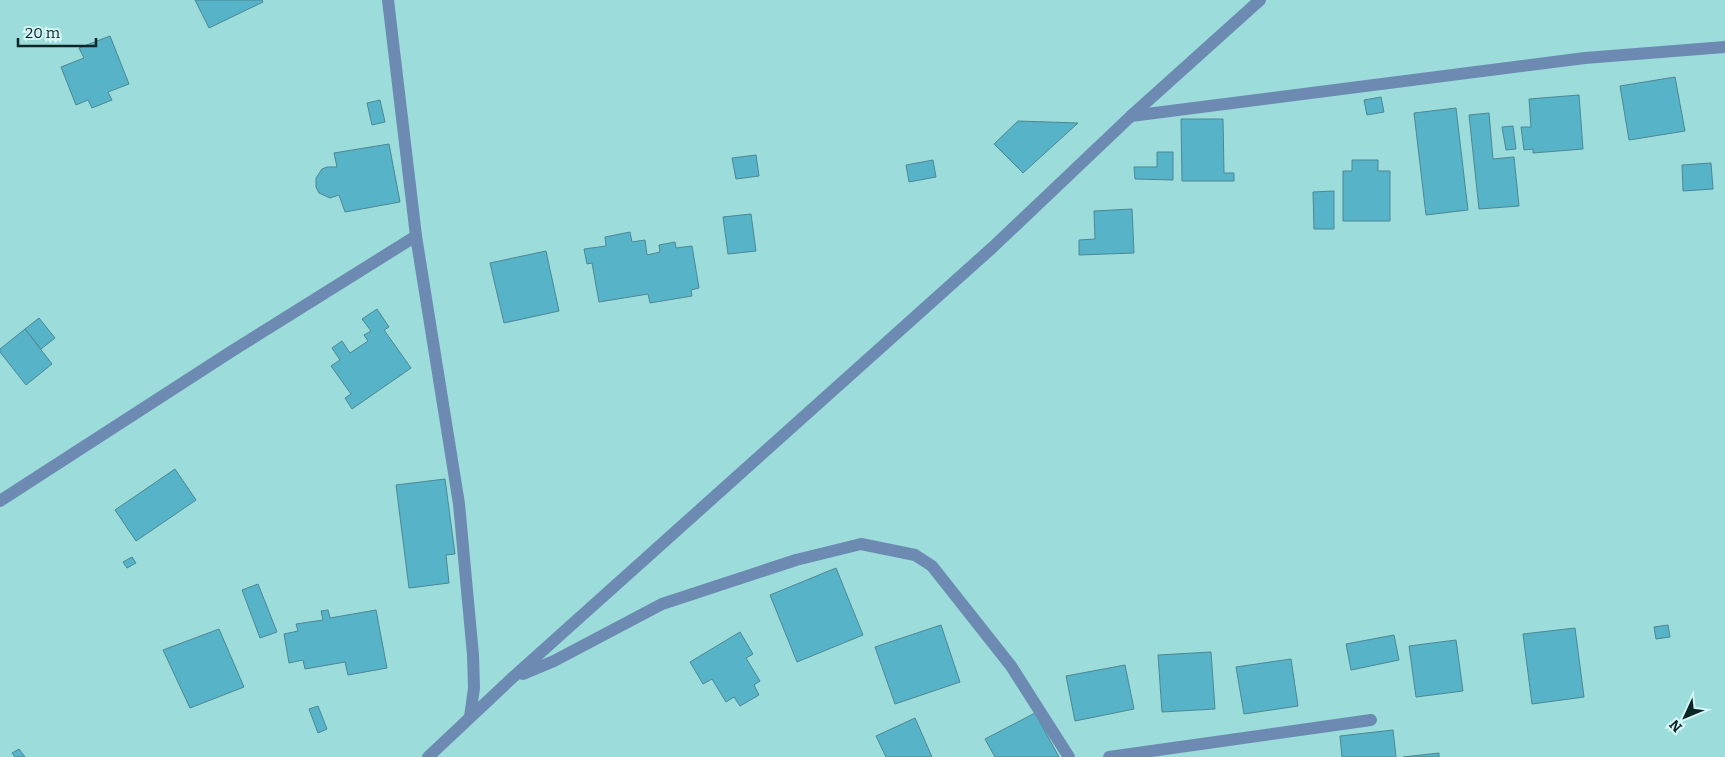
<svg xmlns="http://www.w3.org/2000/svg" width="1725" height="757" viewBox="0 0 1725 757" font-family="Bitter,serif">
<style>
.building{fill:#57b3c8;stroke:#4c8794}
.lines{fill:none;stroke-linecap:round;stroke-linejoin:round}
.minor{stroke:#6d8bb2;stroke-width:12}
</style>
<rect width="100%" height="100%" fill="#9cdcdb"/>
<!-- building -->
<g class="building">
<path d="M195,0H262L263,2L209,28Z"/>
<path d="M110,36L129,84L108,92L112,100L92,108L88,100L76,105L61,67L84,58L79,48Z"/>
<path d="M1675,77L1685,131L1629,140L1620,86Z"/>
<path d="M1579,95L1583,149L1533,153V149L1524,150L1521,127H1531L1529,99Z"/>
<path d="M1381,97L1384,112L1367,115L1364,100Z"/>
<path d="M380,100L385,122L372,125L367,103Z"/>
<path d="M1456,108L1468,210L1426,215L1414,113Z"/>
<path d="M1489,113L1493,159L1514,157L1519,206L1479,209L1469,115Z"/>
<path d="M1181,119H1223L1224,173H1234V181H1182Z"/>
<path d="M1018,121L1078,123L1023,173L994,144Z"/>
<path d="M1513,126L1516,149L1506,150L1502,127Z"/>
<path d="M389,144L400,202L345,212L339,195L330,198L319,193L316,187V178L322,169L327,167H337L334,153Z"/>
<path d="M1157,152H1173V180L1135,179L1134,167H1157Z"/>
<path d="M756,155L759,176L736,179L732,158Z"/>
<path d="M933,160L936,177L909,182L906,165Z"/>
<path d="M1352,160H1378V171H1390V221H1343V171H1352Z"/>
<path d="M1711,163L1713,189L1683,191L1682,165Z"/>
<path d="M1334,191V229H1314L1313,192Z"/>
<path d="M1132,209L1134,253L1079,255V240L1095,239L1094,211Z"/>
<path d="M751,214L756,251L728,254L723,217Z"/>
<path d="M630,232L632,242L645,240L647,255L660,252L659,245L675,242L676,248L692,246L699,288L691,290L692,296L650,303L648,294L599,302L592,263L587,264L584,249L606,246L605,237Z"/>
<path d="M546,251L559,311L504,323L490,263Z"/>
<path d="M377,309L389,327L384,330L411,368L352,409L345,398L351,394L331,366L340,360L332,348L342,341L350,353L368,341L364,335L371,331L362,319Z"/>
<path d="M39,318L55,338L41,349L25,329Z"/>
<path d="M25,329L52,364L26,385L0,352V349Z"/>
<path d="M175,469L196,500L136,541L115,510Z"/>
<path d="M445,479L455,554L446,555L449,583L409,588L396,485Z"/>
<path d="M132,557L136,563L127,568L123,562Z"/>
<path d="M836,568L863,635L797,662L770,595Z"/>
<path d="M258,584L277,632L260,638L242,590Z"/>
<path d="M328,610L330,618L376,610L387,668L348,675L345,662L305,669L303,660L289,663L284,634L298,631L296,624L323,620L321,611Z"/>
<path d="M941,625L960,682L895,704L875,647Z"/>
<path d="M1668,625L1670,637L1656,639L1654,627Z"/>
<path d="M1575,628L1584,697L1532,704L1523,634Z"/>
<path d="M219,629L244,687L190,708L163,650Z"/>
<path d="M740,632L753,654L746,658L760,681L754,685L759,695L740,706L734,697L726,702L712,679L703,684L690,662Z"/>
<path d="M1394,635L1399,660L1351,670L1346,644Z"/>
<path d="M1456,640L1463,691L1416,697L1409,646Z"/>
<path d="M1211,652L1215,709L1162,712L1158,655Z"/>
<path d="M1291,659L1298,706L1244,714L1236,667Z"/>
<path d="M1125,665L1134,709L1075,721L1066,676Z"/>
<path d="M318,706L327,729L318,733L309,709Z"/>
<path d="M1035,713L1059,757H995L985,739Z"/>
<path d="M915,718L932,757H886L876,736Z"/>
<path d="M1393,730L1396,757H1342L1340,736Z"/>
<path d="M19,749L25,757H15L12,753Z"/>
<path d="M1439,753V757H1403Z"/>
</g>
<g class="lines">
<!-- minor -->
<g class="minor">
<path d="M388,0L416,236L459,504L473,655L474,688L470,717"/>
<path d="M1131,116L1585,58L1725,47"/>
<path d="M0,501L232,351L416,236"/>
<path d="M523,674L554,661L662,604L796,560L861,544L915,555L932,566L1011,666L1069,757"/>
<path d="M428,757L511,679L993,247L1131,116L1260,0"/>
<path d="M1109,757L1371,720"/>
</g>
</g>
<!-- north arrow -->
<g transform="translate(1685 717) rotate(226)" stroke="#d7f6f6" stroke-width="4" paint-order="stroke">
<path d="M0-4L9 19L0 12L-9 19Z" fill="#0a2525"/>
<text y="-8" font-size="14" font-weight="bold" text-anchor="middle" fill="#0a2525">N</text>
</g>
<!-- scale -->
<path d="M18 38v8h78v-8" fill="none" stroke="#0a2525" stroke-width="2.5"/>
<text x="25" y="38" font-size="15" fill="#0a2525" stroke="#d7f6f6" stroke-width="4" paint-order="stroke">20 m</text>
</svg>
